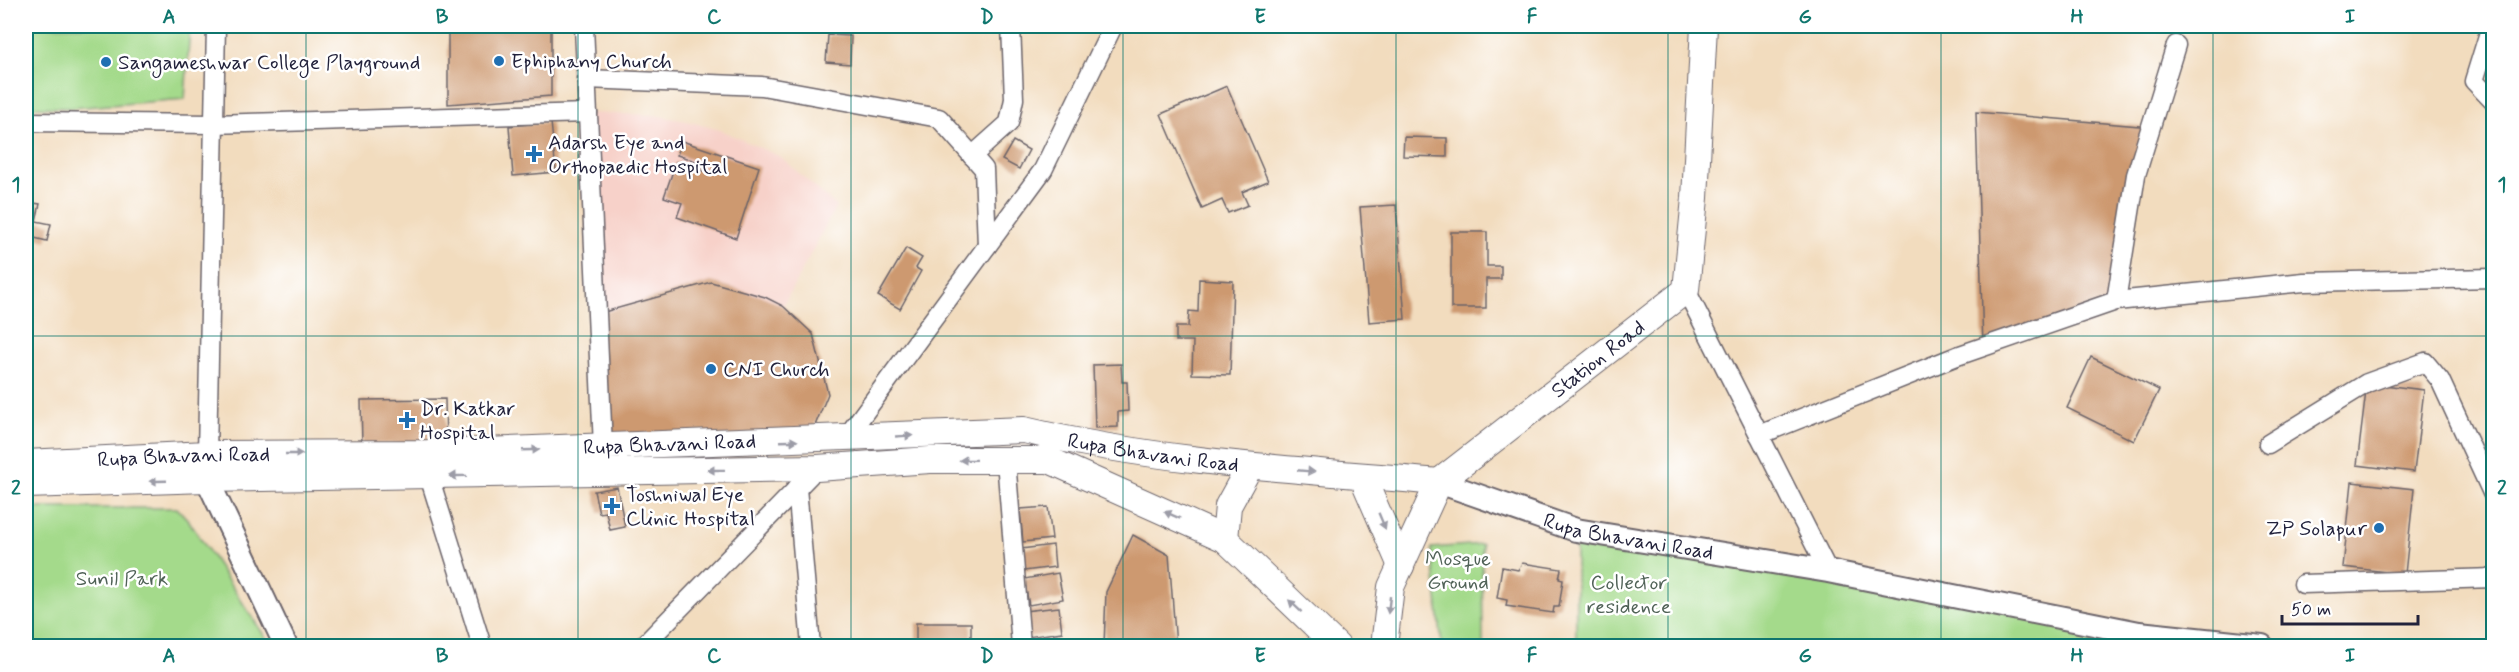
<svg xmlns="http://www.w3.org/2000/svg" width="2519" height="672" viewBox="0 0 2519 672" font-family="Mynerve,sans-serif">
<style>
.built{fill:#f7d1c9}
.green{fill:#a4da8b;stroke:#637e63;stroke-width:1.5}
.building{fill:#cd996f}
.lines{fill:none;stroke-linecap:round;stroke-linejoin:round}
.minor-casing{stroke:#6b6369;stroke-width:21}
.tertiary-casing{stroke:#6b6369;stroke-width:26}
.secondary-casing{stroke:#6b6369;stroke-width:28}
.minor{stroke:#fff;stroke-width:18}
.tertiary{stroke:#fff;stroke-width:22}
.secondary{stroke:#fff;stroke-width:26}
.oneway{fill:#9c9ca7}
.grid{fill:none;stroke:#0f766e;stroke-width:1.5;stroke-opacity:0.55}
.poi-dot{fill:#1f6fb2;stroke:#fff;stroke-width:2}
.labels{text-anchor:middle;stroke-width:5;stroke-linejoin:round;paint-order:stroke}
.poi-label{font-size:21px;fill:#22223b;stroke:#fff;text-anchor:start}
.street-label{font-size:21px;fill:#22223b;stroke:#fff}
.park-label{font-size:21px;fill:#506257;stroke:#fff}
.neatline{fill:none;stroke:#0f766e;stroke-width:2}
.grid-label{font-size:20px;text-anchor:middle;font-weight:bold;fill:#0f766e}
</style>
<rect width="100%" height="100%" fill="#fff"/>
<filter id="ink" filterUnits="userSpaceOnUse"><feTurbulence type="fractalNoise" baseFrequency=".0167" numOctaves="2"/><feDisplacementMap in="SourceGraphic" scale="12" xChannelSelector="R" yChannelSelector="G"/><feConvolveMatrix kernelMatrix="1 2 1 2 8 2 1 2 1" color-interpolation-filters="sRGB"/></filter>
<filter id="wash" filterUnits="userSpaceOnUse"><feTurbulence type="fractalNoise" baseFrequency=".008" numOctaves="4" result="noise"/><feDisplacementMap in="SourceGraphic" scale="24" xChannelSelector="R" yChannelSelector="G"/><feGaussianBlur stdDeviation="1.35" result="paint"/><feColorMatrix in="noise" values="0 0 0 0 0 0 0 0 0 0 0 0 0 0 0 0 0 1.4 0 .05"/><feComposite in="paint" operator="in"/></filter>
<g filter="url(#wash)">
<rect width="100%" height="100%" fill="#f2dcbe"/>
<!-- built -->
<path class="built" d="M588,113L652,115L687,121L720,130L781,157L836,206L783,306L711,282L597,314Z"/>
<!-- green -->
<g class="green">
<path d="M26,26H190L185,99L72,108L26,107Z"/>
<path d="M26,508H177L189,521L271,646H26Z"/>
<path d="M1576,530L2139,633L2134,646H1576Z"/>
<path d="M1482,544L1483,646H1442L1432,548Z"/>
</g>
<g id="blocks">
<!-- building -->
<g class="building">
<path d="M448,26H551V96L448,104Z"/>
<path d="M764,26H783V29L764,28Z"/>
<path d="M828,35L851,36L850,64L826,62Z"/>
<path d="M1227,86L1268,181L1242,192L1248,205L1228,213L1222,200L1202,209L1161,114Z"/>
<path d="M1976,112L2151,127L2116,301L1983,347Z"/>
<path d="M551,122L556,172L513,176L509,126Z"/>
<path d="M1404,137L1447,138V157L1403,156Z"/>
<path d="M682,141L759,167L736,238L677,217L682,203L664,197L676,162L703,171L705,164L677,155Z"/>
<path d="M1013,141L1029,150L1019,169L1002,160Z"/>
<path d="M26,202L40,204L36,221L51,224L47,241L26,236Z"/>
<path d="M1396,205L1405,319L1369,322L1360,207Z"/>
<path d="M1451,232H1487V266H1501V279H1486V308H1451Z"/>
<path d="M906,248L922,258L916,268L921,271L900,309L878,296Z"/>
<path d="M1199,279L1233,281L1230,375L1192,374L1193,341H1176V327H1188L1189,311L1198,312Z"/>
<path d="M711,282L765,297L783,306L813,334L828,394L809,440L603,447L597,314Z"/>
<path d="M2091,357L2159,390L2134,441L2067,408Z"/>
<path d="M1121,364L1122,382H1127L1128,411L1118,412V427L1095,428L1093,365Z"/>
<path d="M2367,383L2424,390L2414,472L2357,465Z"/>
<path d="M445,399L446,443L362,444L361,400Z"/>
<path d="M2352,482L2414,489L2405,574L2343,567Z"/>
<path d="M617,487L625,527L610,530L606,512L599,513L594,491Z"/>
<path d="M1048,507L1052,539L1023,542L1020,509Z"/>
<path d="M1133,535L1169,555L1176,646H1104L1106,592Z"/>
<path d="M1053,545L1055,567L1024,571L1021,549Z"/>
<path d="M1522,563L1561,569L1559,579L1563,580L1559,607H1554L1553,613L1506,606L1507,600L1497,598L1502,567L1518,570Z"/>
<path d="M1058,573L1063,599L1029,605L1024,579Z"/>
<path d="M1059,607L1062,632L1028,637L1024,611Z"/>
<rect x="916" y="623" width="55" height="23"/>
</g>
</g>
</g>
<g filter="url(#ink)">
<use href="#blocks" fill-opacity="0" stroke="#6b6369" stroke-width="1.5"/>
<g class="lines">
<!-- minor casing -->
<g class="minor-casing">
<g id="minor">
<path d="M584,26L603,447"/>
<path d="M2491,26L2474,81L2494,102"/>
<path d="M586,79L762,86L939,118L984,169L987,246"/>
<path d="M26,122L213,124L588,113"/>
<path d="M972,156L1009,123L1014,99L1011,26"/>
<path d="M1686,290L1828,571"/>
<path d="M2116,301L2136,175L2176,45"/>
<path d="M1759,435L1957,356L2116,301L2304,282L2494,278"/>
<path d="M845,439L1043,170L1113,26"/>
<path d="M2268,444L2367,383L2425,362L2440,380L2494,497"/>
<path d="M207,454L216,26"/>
<path d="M1006,460L1021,646"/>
<path d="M429,476L482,646"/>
<path d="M797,488L811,646"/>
<path d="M2303,584L2494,578"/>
<path d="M643,646L817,468"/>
</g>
</g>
<!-- tertiary casing -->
<g class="tertiary-casing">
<g id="tertiary">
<path d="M207,462V479L286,646"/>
<path id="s1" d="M1439,482L1576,530L1828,571L2139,633L2262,646"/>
</g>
</g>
<!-- secondary casing -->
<g class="secondary-casing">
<g id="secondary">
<path id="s2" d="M26,463L207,454L432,453L1024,430C1159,462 1301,470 1439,482"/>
<path d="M1362,476L1401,566"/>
<path d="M26,485L207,479L817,468L930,460H1049L1225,539L1337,646"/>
<path d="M1225,539L1228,506L1250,466"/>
<path id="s3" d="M1384,646L1391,587L1439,482L1686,290L1695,198L1704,26"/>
</g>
</g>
<!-- minor -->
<use href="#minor" class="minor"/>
<!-- tertiary -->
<use href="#tertiary" class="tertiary"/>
<!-- secondary -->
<use href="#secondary" class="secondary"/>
</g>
<!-- one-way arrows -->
<defs><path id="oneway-solid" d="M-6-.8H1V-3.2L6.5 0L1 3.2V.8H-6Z" transform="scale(1.5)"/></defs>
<g class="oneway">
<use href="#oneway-solid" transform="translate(904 436) rotate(-3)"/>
<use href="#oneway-solid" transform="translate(789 441) rotate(-2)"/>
<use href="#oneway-solid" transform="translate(531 450) rotate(-2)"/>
<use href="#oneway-solid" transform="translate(294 454)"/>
<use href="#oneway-solid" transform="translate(968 460) rotate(179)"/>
<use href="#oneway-solid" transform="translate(716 470) rotate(179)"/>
<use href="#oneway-solid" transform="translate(1306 471) rotate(5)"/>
<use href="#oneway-solid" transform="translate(458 476) rotate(179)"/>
<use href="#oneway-solid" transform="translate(158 481) rotate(178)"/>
<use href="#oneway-solid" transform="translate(1172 515) rotate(-156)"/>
<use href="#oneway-solid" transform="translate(1382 521) rotate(67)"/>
<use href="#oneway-solid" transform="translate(1389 605) rotate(97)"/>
<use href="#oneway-solid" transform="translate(1295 606) rotate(-137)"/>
</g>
</g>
<!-- grid -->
<path class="grid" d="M306,26V646M578,26V646M851,26V646M1123,26V646M1396,26V646M1668,26V646M1941,26V646M2213,26V646M26,336H2494"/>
<!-- markers -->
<g class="poi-dot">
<circle cx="499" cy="61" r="6"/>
<circle cx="106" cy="62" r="6"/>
<path d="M531 145h6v6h6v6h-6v6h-6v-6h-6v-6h6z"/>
<circle cx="711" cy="369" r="6"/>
<path d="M404 411h6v6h6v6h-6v6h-6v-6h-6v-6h6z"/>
<path d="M609 497h6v6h6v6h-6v6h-6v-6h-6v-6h6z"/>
<circle cx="2379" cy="528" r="6"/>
</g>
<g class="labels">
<!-- poi labels -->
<g class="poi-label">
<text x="511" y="68">Ephiphany Church</text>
<text x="118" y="69">Sangameshwar College Playground</text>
<text x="548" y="149">Adarsh Eye and<tspan x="548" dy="24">Orthopaedic Hospital</tspan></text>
<text x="723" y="376">CNI Church</text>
<text x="420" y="415">Dr. Katkar<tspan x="420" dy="24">Hospital</tspan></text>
<text x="626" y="501">Toshniwal Eye<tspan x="626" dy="24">Clinic Hospital</tspan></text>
<text x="2367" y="535" text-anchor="end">ZP Solapur</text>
</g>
<!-- street labels -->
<g class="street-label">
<text dy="7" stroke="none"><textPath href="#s3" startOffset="376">Station Road</textPath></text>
<text dy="7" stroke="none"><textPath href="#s2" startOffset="644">Rupa Bhavani Road</textPath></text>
<text dy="7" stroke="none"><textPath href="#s2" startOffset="1130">Rupa Bhavani Road</textPath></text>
<text dy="7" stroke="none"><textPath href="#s2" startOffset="158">Rupa Bhavani Road</textPath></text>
<text dy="7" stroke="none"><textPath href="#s1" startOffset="198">Rupa Bhavani Road</textPath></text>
</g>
<!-- park labels -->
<g class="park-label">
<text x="1458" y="565">Mosque<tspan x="1458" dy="24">Ground</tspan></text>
<text x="122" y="585">Sunil Park</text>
<text x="1629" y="589">Collector<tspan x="1629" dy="24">residence</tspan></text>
</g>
</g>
<!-- margin -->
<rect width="2519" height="672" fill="none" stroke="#fff" stroke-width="66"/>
<!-- scale -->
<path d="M2282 615v9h136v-9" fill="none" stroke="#22223b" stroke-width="3"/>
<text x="2291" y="615" font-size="18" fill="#22223b" stroke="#ffffff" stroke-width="4.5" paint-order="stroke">50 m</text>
<rect x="33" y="33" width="2453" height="606" class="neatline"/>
<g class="grid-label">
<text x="169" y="23">A</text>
<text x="442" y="23">B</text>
<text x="714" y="23">C</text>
<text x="987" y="23">D</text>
<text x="1260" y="23">E</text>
<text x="1532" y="23">F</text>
<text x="1805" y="23">G</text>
<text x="2077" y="23">H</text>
<text x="2350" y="23">I</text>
<text x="16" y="191">1</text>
<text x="2502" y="191">1</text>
<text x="16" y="494">2</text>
<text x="2502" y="494">2</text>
<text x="169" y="662">A</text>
<text x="442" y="662">B</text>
<text x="714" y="662">C</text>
<text x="987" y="662">D</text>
<text x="1260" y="662">E</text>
<text x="1532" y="662">F</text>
<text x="1805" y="662">G</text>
<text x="2077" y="662">H</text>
<text x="2350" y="662">I</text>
</g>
</svg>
